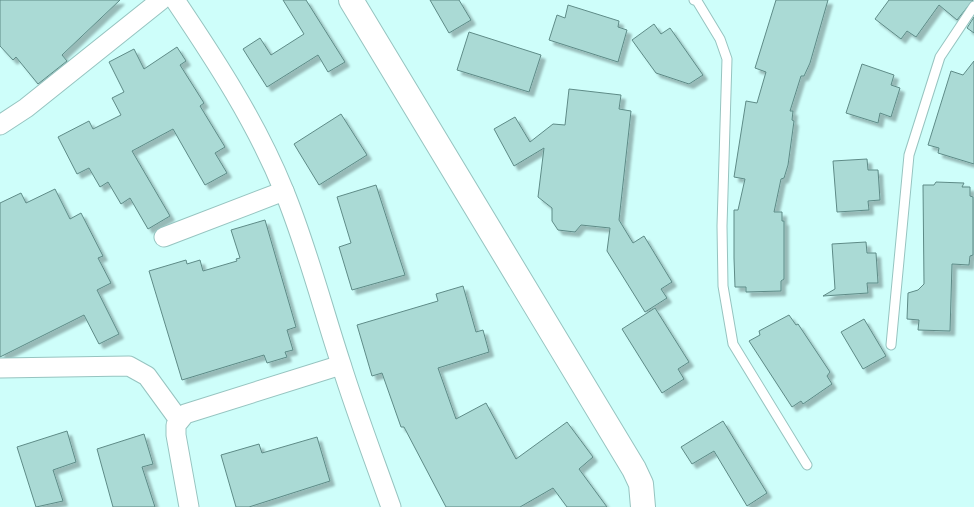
<svg xmlns="http://www.w3.org/2000/svg" width="974" height="507" viewBox="0 0 974 507" font-family="'DejaVu Sans',sans-serif">
<style>
.building{fill:#aadad5;stroke:#5e8b87;filter:url(#shadow)}
.lines{fill:none;stroke-linecap:round;stroke-linejoin:round}
.service-casing{stroke:#96c4c0;stroke-width:11}
.minor-casing{stroke:#96c4c0;stroke-width:21}
.tertiary-casing{stroke:#96c4c0;stroke-width:26}
.service{stroke:#fff;stroke-width:9}
.minor{stroke:#fff;stroke-width:19}
.tertiary{stroke:#fff;stroke-width:24}
</style>
<defs>
<filter id="shadow"><feDropShadow dx="4.5" dy="4.5" stdDeviation="1" flood-color="#0004"/></filter>
</defs>
<rect width="100%" height="100%" fill="#cefefa"/>
<!-- building -->
<g class="building">
<path d="M0,0H120L62,55L67,61L38,84L16,57L13,60L0,46Z"/>
<path d="M283,0H306L345,62L328,72L318,55L267,87L243,49L260,38L271,55L304,34Z"/>
<path d="M430,0H459L471,20L449,33Z"/>
<path d="M776,0H828L810,63L804,76H801L790,111H793L792,120L794,121L788,165L784,178L781,179L774,212H782V221H784V279L781,281V291L746,292V287H735L734,258V210H738L745,179L734,177L746,101L757,103L766,72L755,68Z"/>
<path d="M889,0H973L957,20L939,5L916,37L907,31L901,39L875,19Z"/>
<path d="M568,5L619,21L618,27L627,30L618,62L549,40L557,15L565,18Z"/>
<path d="M974,17V33L967,28Z"/>
<path d="M654,24L661,34L670,28L703,75L689,84L656,73L632,40Z"/>
<path d="M469,32L541,55L529,92L457,70Z"/>
<path d="M177,47L186,61L180,65L204,103L200,106L225,147L215,153L227,173L205,185L173,129L132,151L170,216L148,229L130,198L121,204L108,182L100,187L89,168L77,174L58,137L89,121L93,129L121,115L112,98L124,92L109,62L134,49L144,69Z"/>
<path d="M974,61V164L938,153L939,148L928,145L951,71L963,75Z"/>
<path d="M862,64L894,75L891,85L900,88L891,117L880,113L878,123L846,113Z"/>
<path d="M569,89L621,95L619,109L631,111L619,220L633,243L644,236L672,282L661,289L667,298L645,312L607,251L610,228L581,225L575,232L558,230L552,221V208L538,197L544,148L514,166L494,129L515,117L530,142L553,124L565,125Z"/>
<path d="M341,114L367,155L319,185L294,144Z"/>
<path d="M867,159L868,170H878L880,200L868,201L869,210L837,212L833,161Z"/>
<path d="M936,182L964,183L962,187H970V196L973,197V255L970,256L969,265L952,264L950,331L918,330L919,320L907,319L908,293L918,290L924,284L923,185H934Z"/>
<path d="M376,185L405,275L352,290L339,247L351,243L337,197Z"/>
<path d="M55,189L70,219L81,213L103,256L98,258L111,283L97,290L119,334L99,344L84,315L0,357V203L21,193L26,203Z"/>
<path d="M265,220L296,327L287,330L293,350L285,352L287,357L267,363L264,355L182,380L149,271L186,260L187,264L200,260L203,271L237,261L236,259L240,258L231,230Z"/>
<path d="M866,242L867,253H876L878,283H867L868,293L823,296L835,289L832,244Z"/>
<path d="M463,286L476,332L483,330L489,352L438,368L456,419L486,403L516,459L567,422L593,457L579,469L607,507H567L553,488L520,507H446L404,427H401L382,373L372,376L357,325L438,301L436,294Z"/>
<path d="M655,308L689,362L678,369L684,379L662,393L622,329Z"/>
<path d="M789,315L796,325L798,324L830,372L827,376L832,384L803,404L801,401L792,407L749,341L760,335L759,331Z"/>
<path d="M864,319L886,356L863,369L841,332Z"/>
<path d="M723,421L767,493L747,506L714,451L692,464L681,447Z"/>
<path d="M67,431L76,462L53,470L63,501L36,507L17,447Z"/>
<path d="M144,434L153,464L142,467L155,507H113L97,449Z"/>
<path d="M317,437L330,481L249,507H236L221,455L259,444L262,453Z"/>
</g>
<g class="lines">
<!-- service casing -->
<g class="service-casing">
<g id="service">
<path d="M694,0L697,1L720,39L727,59L722,226L723,286L733,344L807,465"/>
<path d="M891,345L909,155L940,57L974,6"/>
</g>
</g>
<!-- minor casing -->
<g class="minor-casing">
<g id="minor">
<path d="M175,0C216,61 256,122 284,191C307,247 322,306 341,364C356,412 374,459 391,507"/>
<path d="M0,125L26,108L161,0"/>
<path d="M164,237L284,191"/>
<path d="M0,368L129,366L147,376L179,420"/>
<path d="M189,507L176,435V425L185,414L341,365"/>
</g>
</g>
<!-- tertiary casing -->
<g class="tertiary-casing">
<path id="tertiary" d="M351,0L634,469L641,484L643,507"/>
</g>
<!-- service -->
<use href="#service" class="service"/>
<!-- minor -->
<use href="#minor" class="minor"/>
<!-- tertiary -->
<use href="#tertiary" class="tertiary"/>
</g>
</svg>
